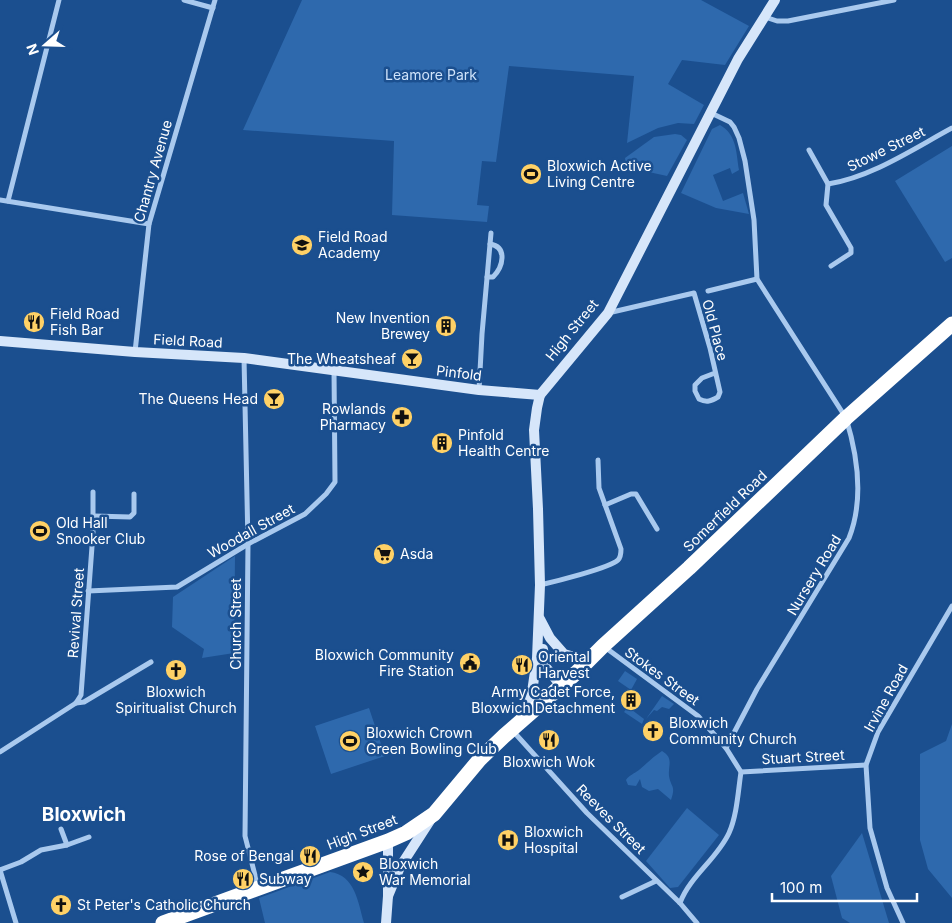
<svg xmlns="http://www.w3.org/2000/svg" width="952" height="923" viewBox="0 0 952 923" font-family="Inter,sans-serif">
<style>
.green{fill:#2e69ad}
.lines{fill:none;stroke-linecap:round;stroke-linejoin:round}
.street{stroke:#a9c9ee;stroke-width:5}
.secondary{stroke:#d6e6fa;stroke-width:10}
.highway{stroke:#fff;stroke-width:15}
.labels{text-anchor:middle;stroke-width:5;stroke-linejoin:round;paint-order:stroke}
.park-label{font-size:14px;fill:#cfe3fa;stroke:#1b4f8f}
.street-label{font-size:14px;fill:#fff;stroke:#1b4f8f}
.poi-label{font-size:14px;fill:#fff;stroke:#1b4f8f;text-anchor:start}
.district-label{font-size:19px;font-weight:bold;fill:#fff;stroke:#1b4f8f}
</style>
<rect width="100%" height="100%" fill="#1b4f8f"/>
<!-- green -->
<g class="green">
<path d="M302,0H701L749,26L725,65L682,60L668,84L704,105L694,124L678,123L658,128L627,143L634,76L509,66L496,162L482,161L477,205L489,206L487,222L392,215L394,141L243,130Z"/>
<path d="M720,125C737,135 736,152 739,170L732,174L730,168L713,175L723,201L743,193L749,214L716,208L681,193L712,129Z"/>
<path d="M675,134L681,135L687,140L667,176L626,167L625,158L654,137Z"/>
<path d="M952,146V258L945,262L895,181Z"/>
<path d="M235,556L234,653L202,658L204,649L172,627L173,597Z"/>
<path d="M625,671L637,679L631,690L618,681Z"/>
<path d="M662,696L674,704L669,709L662,707L657,711L654,710L646,719Z"/>
<path d="M628,707L644,719L642,724L624,712Z"/>
<path d="M369,708L385,756L331,774L315,726Z"/>
<path d="M952,724V898L928,869L920,840V754L946,741Z"/>
<path d="M662,751C674,758 668,765 669,776C671,788 676,785 671,800L658,789L649,791L642,787L640,779L636,786L628,785L626,780C629,775 634,774 639,770C647,763 653,757 662,751Z"/>
<path d="M687,808L719,835L678,887L670,888L646,861Z"/>
<path d="M862,833L889,923H850L842,918L831,876Z"/>
<path d="M330,872C355,875 358,902 364,923H265L259,898Z"/>
</g>
<g class="lines">
<!-- street -->
<g class="street">
<path d="M184,0L213,8"/>
<path d="M765,17L777,21H788L894,0"/>
<path d="M809,150L828,184L826,205L851,248V253L831,266"/>
<path d="M828,184C872,177 913,149 952,128"/>
<path d="M0,200L149,224"/>
<path d="M8,201L59,0"/>
<path d="M487,277H493C503,267 508,247 490,244"/>
<path d="M708,291L757,279"/>
<path d="M608,313L694,293L710,348L720,392L718,397C711,401 707,403 699,399L695,391V385L702,378L715,373"/>
<path d="M135,352L149,224L215,0"/>
<path d="M244,358L248,544L245,836L258,887"/>
<path d="M479,390L482,334L491,233"/>
<path d="M605,505L631,494H636L657,529"/>
<path d="M94,516L130,517L134,513V494"/>
<path d="M540,585C553,582 610,568 618,560C621,557 621,553 621,549L599,488L598,460"/>
<path d="M88,591L177,587L248,544L305,514L326,494L335,482L334,370"/>
<path d="M606,648L698,716L726,748"/>
<path d="M76,703L84,702L151,662"/>
<path d="M512,730L587,813L680,903L697,923"/>
<path d="M0,752L76,703L81,695L93,533V492"/>
<path d="M741,772L866,765"/>
<path d="M61,829L67,845"/>
<path d="M0,870L21,862L41,850L67,845L89,837"/>
<path d="M0,870L16,923"/>
<path d="M622,897L656,881"/>
<path d="M680,903C690,876 717,859 729,833C737,815 738,792 741,772L726,748L757,689L849,538C864,500 858,457 846,418L757,279L754,220L745,161L739,138L734,127L730,122L711,113"/>
<path d="M903,923L887,888L870,828L866,765L878,732L952,606"/>
</g>
<!-- secondary -->
<g class="secondary">
<path d="M0,341L135,352L244,358L479,390L540,395"/>
<path d="M540,619L550,638L564,654L588,661"/>
<path d="M543,649L545,666L561,686"/>
<path d="M522,718L532,692L537,658L540,585L538,509L534,430L537,408L540,395L608,313L738,59L775,0"/>
<path d="M388,896L400,867L431,819"/>
<path d="M386,923L388,896V841"/>
</g>
<!-- highway -->
<path class="highway" d="M163,923L388,841L406,833L434,814L480,759L504,736L576,673L603,646L689,568L846,418L952,324"/>
</g>
<!-- icons -->
<defs>
<g id="stadium-disc" transform="scale(1.125)"><circle r="9.5" fill="#ffd166" stroke="#1b4f8f"/><path d="M0-5a6.5 5 0 1 0 0 10a6.5 5 0 1 0 0-10ZM-3.5-1.8h7v3.6h-7Z" fill="#111"/></g>
<g id="school-disc" transform="scale(1.125)"><circle r="9.5" fill="#ffd166" stroke="#1b4f8f"/><path d="M0-5L7-2L0 1L-7-2ZM-4 1L0 2.5L4 1V4Q0 6-4 4Z" fill="#111"/></g>
<g id="restaurant-disc" transform="scale(1.125)"><circle r="9.5" fill="#ffd166" stroke="#1b4f8f"/><path d="M-5-6h1v4h1v-4h1v4h1v-4h1v5L-1.5 .5V6h-2V.5L-5-1ZM5-6V6H3V1.5H1.5Q1.5-4 5-6Z" fill="#111"/></g>
<g id="building-disc" transform="scale(1.125)"><circle r="9.5" fill="#ffd166" stroke="#1b4f8f"/><path d="M-4-6H4V6H1V3H-1V6H-4ZM-2.5-4.3h1.7v1.8h-1.7ZM.8-4.3h1.7v1.8H.8ZM-2.5-1h1.7V.8h-1.7ZM.8-1h1.7V.8H.8Z" fill="#111"/></g>
<g id="bar-disc" transform="scale(1.125)"><circle r="9.5" fill="#ffd166" stroke="#1b4f8f"/><path d="M-6-5H6L.8 .8V4.5H3.5V6h-7V4.5H-.8V.8Z" fill="#111"/></g>
<g id="pharmacy-disc" transform="scale(1.125)"><circle r="9.5" fill="#ffd166" stroke="#1b4f8f"/><path d="M-2-6h4v4h4v4h-4v4h-4v-4h-4v-4h4Z" fill="#111"/></g>
<g id="supermarket-disc" transform="scale(1.125)"><circle r="9.5" fill="#ffd166" stroke="#1b4f8f"/><path d="M-6-5.5h2.5l.6 2H6L4.5 2H-2.5L-4.4-4H-6ZM-1.5 3.2a1.3 1.3 0 1 0 .1 0ZM3 3.2a1.3 1.3 0 1 0 .1 0Z" fill="#111"/></g>
<g id="civic-disc" transform="scale(1.125)"><circle r="9.5" fill="#ffd166" stroke="#1b4f8f"/><path d="M-.6-6.5H3V-4.5H.6V-3L4-1V1h2V6H-6V1h2V-1L-.6-3ZM-1.2 2.5V6h2.4V2.5Z" fill="#111"/></g>
<g id="church-disc" transform="scale(1.125)"><circle r="9.5" fill="#ffd166" stroke="#1b4f8f"/><path d="M-1.2-6h2.4v3.5h3.3v2.4h-3.3V6h-2.4V-.1h-3.3v-2.4h3.3Z" fill="#111"/></g>
<g id="hospital-disc" transform="scale(1.125)"><circle r="9.5" fill="#ffd166" stroke="#1b4f8f"/><path d="M-5-5h3v3.5h4V-5h3V5h-3V1.5h-4V5h-3Z" fill="#111"/></g>
<g id="sight-disc" transform="scale(1.125)"><circle r="9.5" fill="#ffd166" stroke="#1b4f8f"/><path d="M0-6L1.8-2.2L6-1.7L2.9 1.2L3.7 5.4L0 3.3L-3.7 5.4L-2.9 1.2L-6-1.7L-1.8-2.2Z" fill="#111"/></g>
</defs>
<g fill-rule="evenodd">
<use href="#stadium-disc" x="531" y="174"/>
<use href="#school-disc" x="302" y="245"/>
<use href="#restaurant-disc" x="34" y="322"/>
<use href="#building-disc" x="446" y="326"/>
<use href="#bar-disc" x="412" y="359"/>
<use href="#bar-disc" x="274" y="399"/>
<use href="#pharmacy-disc" x="402" y="417"/>
<use href="#building-disc" x="442" y="443"/>
<use href="#stadium-disc" x="40" y="531"/>
<use href="#supermarket-disc" x="384" y="554"/>
<use href="#civic-disc" x="470" y="663"/>
<use href="#restaurant-disc" x="522" y="665"/>
<use href="#church-disc" x="176" y="670"/>
<use href="#building-disc" x="631" y="700"/>
<use href="#church-disc" x="653" y="731"/>
<use href="#restaurant-disc" x="549" y="740"/>
<use href="#stadium-disc" x="350" y="741"/>
<use href="#hospital-disc" x="508" y="840"/>
<use href="#restaurant-disc" x="310" y="856"/>
<use href="#sight-disc" x="363" y="872"/>
<use href="#restaurant-disc" x="243" y="879"/>
<use href="#church-disc" x="61" y="905"/>
</g>
<g class="labels">
<!-- park labels -->
<g class="park-label">
<text x="431" y="80">Leamore Park</text>
</g>
<!-- street labels -->
<g class="street-label">
<text transform="translate(886 149) rotate(-26)" y="5">Stowe Street</text>
<text transform="translate(153 171) rotate(-74)" y="5">Chantry Avenue</text>
<text transform="translate(572 330) rotate(-51)" y="5">High Street</text>
<text transform="translate(715 330) rotate(75)" y="5">Old Place</text>
<text transform="translate(188 341) rotate(3)" y="5">Field Road</text>
<text transform="translate(459 373) rotate(7)" y="5">Pinfold</text>
<text transform="translate(725 511) rotate(-44)" y="5">Somerfield Road</text>
<text transform="translate(251 531) rotate(-29)" y="5">Woodall Street</text>
<text transform="translate(814 575) rotate(-59)" y="5">Nursery Road</text>
<text transform="translate(76 613) rotate(-86)" y="5">Revival Street</text>
<text transform="translate(236 624) rotate(-90)" y="5">Church Street</text>
<text transform="translate(662 676) rotate(36)" y="5">Stokes Street</text>
<text transform="translate(886 698) rotate(-61)" y="5">Irvine Road</text>
<text transform="translate(803 757) rotate(-3)" y="5">Stuart Street</text>
<text transform="translate(611 819) rotate(45)" y="5">Reeves Street</text>
<text transform="translate(362 832) rotate(-21)" y="5">High Street</text>
</g>
<!-- poi labels -->
<g class="poi-label">
<text x="547" y="171">Bloxwich Active<tspan x="547" dy="16">Living Centre</tspan></text>
<text x="318" y="242">Field Road<tspan x="318" dy="16">Academy</tspan></text>
<text x="50" y="319">Field Road<tspan x="50" dy="16">Fish Bar</tspan></text>
<text x="430" y="323" text-anchor="end">New Invention<tspan x="430" dy="16">Brewey</tspan></text>
<text x="396" y="364" text-anchor="end">The Wheatsheaf</text>
<text x="258" y="404" text-anchor="end">The Queens Head</text>
<text x="386" y="414" text-anchor="end">Rowlands<tspan x="386" dy="16">Pharmacy</tspan></text>
<text x="458" y="440">Pinfold<tspan x="458" dy="16">Health Centre</tspan></text>
<text x="56" y="528">Old Hall<tspan x="56" dy="16">Snooker Club</tspan></text>
<text x="400" y="559">Asda</text>
<text x="454" y="660" text-anchor="end">Bloxwich Community<tspan x="454" dy="16">Fire Station</tspan></text>
<text x="538" y="662">Oriental<tspan x="538" dy="16">Harvest</tspan></text>
<text x="176" y="697" text-anchor="middle">Bloxwich<tspan x="176" dy="16">Spiritualist Church</tspan></text>
<text x="615" y="697" text-anchor="end">Army Cadet Force,<tspan x="615" dy="16">Bloxwich Detachment</tspan></text>
<text x="669" y="728">Bloxwich<tspan x="669" dy="16">Community Church</tspan></text>
<text x="366" y="738">Bloxwich Crown<tspan x="366" dy="16">Green Bowling Club</tspan></text>
<text x="549" y="767" text-anchor="middle">Bloxwich Wok</text>
<text x="524" y="837">Bloxwich<tspan x="524" dy="16">Hospital</tspan></text>
<text x="294" y="861" text-anchor="end">Rose of Bengal</text>
<text x="379" y="869">Bloxwich<tspan x="379" dy="16">War Memorial</tspan></text>
<text x="259" y="884">Subway</text>
<text x="77" y="910">St Peter's Catholic Church</text>
</g>
<!-- district labels -->
<g class="district-label">
<text x="84" y="821">Bloxwich</text>
</g>
</g>
<!-- north arrow -->
<g transform="translate(45 45) rotate(250)" stroke="#1b4f8f" stroke-width="4" paint-order="stroke">
<path d="M0-4L9 19L0 12L-9 19Z" fill="#ffffff"/>
<text y="-8" font-size="14" font-weight="bold" text-anchor="middle" fill="#ffffff">N</text>
</g>
<!-- scale -->
<path d="M772 893v8h145v-8" fill="none" stroke="#ffffff" stroke-width="2.5"/>
<text x="780" y="893" font-size="15" fill="#ffffff" stroke="#1b4f8f" stroke-width="4" paint-order="stroke">100 m</text>
</svg>
